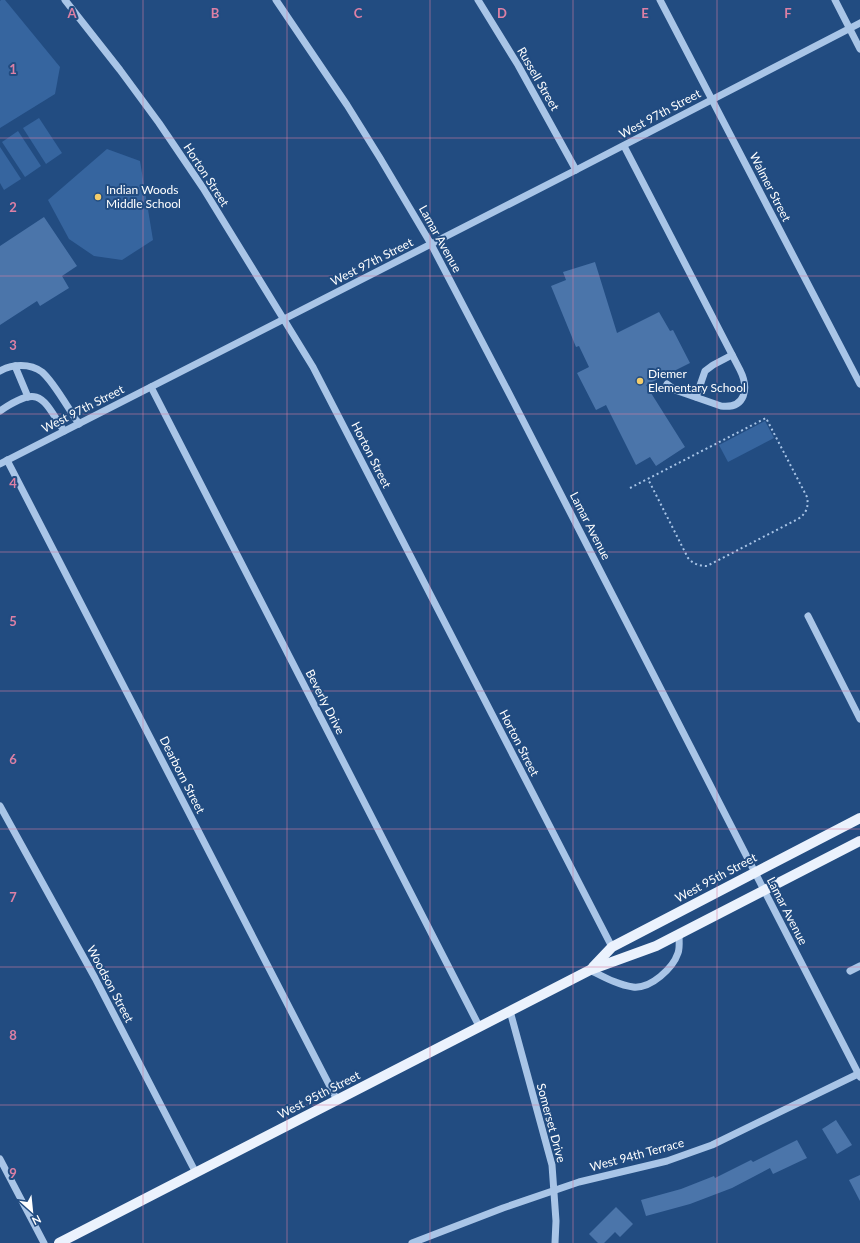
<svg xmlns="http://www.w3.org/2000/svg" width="860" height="1243" viewBox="0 0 860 1243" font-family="Lato,sans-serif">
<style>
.green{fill:#36659f}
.building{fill:#4b75aa}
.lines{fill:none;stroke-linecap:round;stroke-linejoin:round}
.path{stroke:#a9c5e7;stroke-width:2;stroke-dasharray:2 3;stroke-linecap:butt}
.minor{stroke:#a9c5e7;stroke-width:7}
.major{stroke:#ebf2fd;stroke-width:10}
.grid{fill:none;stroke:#dd80a5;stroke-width:1;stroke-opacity:0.55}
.poi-dot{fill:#f3cc6b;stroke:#224c81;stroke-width:1.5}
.labels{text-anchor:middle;stroke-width:4;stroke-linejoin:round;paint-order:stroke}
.street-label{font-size:12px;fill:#fff;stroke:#224c81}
.poi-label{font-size:12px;fill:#fff;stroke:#224c81;text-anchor:start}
.grid-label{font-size:13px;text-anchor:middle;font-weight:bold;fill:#dd80a5;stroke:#224c81;stroke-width:4;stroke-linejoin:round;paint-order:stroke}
</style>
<rect width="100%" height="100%" fill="#224c81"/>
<!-- green -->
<g class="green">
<path d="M1,0H5L60,67L55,94L0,128V1Z"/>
<path d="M39,118L62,153L46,164L23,128Z"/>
<path d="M18,131L41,166L25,177L2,142Z"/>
<path d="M0,147L21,179L4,190L0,183Z"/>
<path d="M107,149L140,161L153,240L122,260L94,256L69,239L48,200Z"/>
<path d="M765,421L774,438L728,462L719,445Z"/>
</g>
<!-- building -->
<g class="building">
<path d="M44,217L77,266L62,276L69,288L40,306L37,301L0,325V246Z"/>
<path d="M595,262L617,333L659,312L670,331L673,330L690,363L646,385L685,447L656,466L650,457L636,465L606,405L596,410L577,373L589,367L579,346L576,347L551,286L566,280L563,272Z"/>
<path d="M836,1120L852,1145L837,1154L822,1129Z"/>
<path d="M797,1140L807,1158L773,1174L770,1168L732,1188L690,1204L646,1216L641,1200L681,1189L714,1176L715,1178L751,1160L753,1162Z"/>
<path d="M860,1175V1201L849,1180Z"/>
<path d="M616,1207L633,1224L620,1237L615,1232L604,1243H598L589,1234Z"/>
</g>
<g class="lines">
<!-- path -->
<path class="path" d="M630,488L766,418L807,497C809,507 806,514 798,519L707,566C700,566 693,564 688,558L648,479"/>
<!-- minor -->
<g class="minor">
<path d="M65,0L120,70L159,123L203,188L313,367L612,947"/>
<path d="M276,0L347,105L380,158L431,244L513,401L860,1077"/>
<path d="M478,0L518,65L576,170"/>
<path d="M660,0L860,384"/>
<path d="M835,0L860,49"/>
<path d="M624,146L740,370C749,388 746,409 721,406L675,390L667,384"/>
<path d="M15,366L28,397"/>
<path d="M0,371C12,364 30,363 42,372C54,382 69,410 79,424"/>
<path d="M151,387L479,1026"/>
<path d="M696,397L705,371L713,365L732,355"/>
<path d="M0,411C40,384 42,397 64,431"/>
<path d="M7,460L337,1100"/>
<path d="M0,464L576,170L860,23"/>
<path d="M808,616L860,719"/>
<path d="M0,806L95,978L196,1173"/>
<path d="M590,970C604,977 618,985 633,987C651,989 673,968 678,953C680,948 679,940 679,934"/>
<path d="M850,971L860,966"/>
<path d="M510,1011L552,1165L556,1221L555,1243"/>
<path d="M0,1159L44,1243"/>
<path d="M412,1243L503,1208L579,1182L667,1161L712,1145L860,1073"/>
</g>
<!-- major -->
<g class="major">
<path d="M593,967L612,947L860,818"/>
<path d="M59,1243L590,970L656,946L860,841"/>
</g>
</g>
<!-- grid -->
<path class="grid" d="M143,0V1243M287,0V1243M430,0V1243M573,0V1243M717,0V1243M0,138H860M0,276H860M0,414H860M0,552H860M0,691H860M0,829H860M0,967H860M0,1105H860"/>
<!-- markers -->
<g class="poi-dot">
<circle cx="98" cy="197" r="4"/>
<circle cx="640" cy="381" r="4"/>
</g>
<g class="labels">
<!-- street labels -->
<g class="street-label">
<text transform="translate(538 79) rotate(60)" y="4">Russell Street</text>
<text transform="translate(660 114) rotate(-28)" y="4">West 97th Street</text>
<text transform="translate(206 175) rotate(57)" y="4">Horton Street</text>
<text transform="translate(770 187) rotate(63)" y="4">Walmer Street</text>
<text transform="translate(440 239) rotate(61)" y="4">Lamar Avenue</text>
<text transform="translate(372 262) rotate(-27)" y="4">West 97th Street</text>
<text transform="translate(83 409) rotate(-27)" y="4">West 97th Street</text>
<text transform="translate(371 455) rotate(63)" y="4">Horton Street</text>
<text transform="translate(590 526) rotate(63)" y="4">Lamar Avenue</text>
<text transform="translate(325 702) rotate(63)" y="4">Beverly Drive</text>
<text transform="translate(519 743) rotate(63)" y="4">Horton Street</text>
<text transform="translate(182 775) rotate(63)" y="4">Dearborn Street</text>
<text transform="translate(716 878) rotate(-28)" y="4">West 95th Street</text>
<text transform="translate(787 911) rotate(63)" y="4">Lamar Avenue</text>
<text transform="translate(110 984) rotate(62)" y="4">Woodson Street</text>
<text transform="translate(319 1095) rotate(-27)" y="4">West 95th Street</text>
<text transform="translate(551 1123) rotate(75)" y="4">Somerset Drive</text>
<text transform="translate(637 1155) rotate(-15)" y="4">West 94th Terrace</text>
</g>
<!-- poi labels -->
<g class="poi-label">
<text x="106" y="194">Indian Woods<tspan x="106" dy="14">Middle School</tspan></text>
<text x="648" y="378">Diemer<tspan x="648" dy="14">Elementary School</tspan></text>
</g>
</g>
<g class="grid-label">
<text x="72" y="18">A</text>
<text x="215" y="18">B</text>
<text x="358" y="18">C</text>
<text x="502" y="18">D</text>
<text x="645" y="18">E</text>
<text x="788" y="18">F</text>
<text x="13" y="74">1</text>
<text x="13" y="212">2</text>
<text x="13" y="350">3</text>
<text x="13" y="488">4</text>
<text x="13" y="626">5</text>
<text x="13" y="764">6</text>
<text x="13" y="902">7</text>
<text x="13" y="1040">8</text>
<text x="13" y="1178">9</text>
</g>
<!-- north arrow -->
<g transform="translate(32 1211) rotate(153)" stroke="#224c81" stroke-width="3" paint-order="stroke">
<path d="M0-3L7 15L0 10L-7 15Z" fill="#ffffff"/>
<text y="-6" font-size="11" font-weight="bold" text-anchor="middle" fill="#ffffff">N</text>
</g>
</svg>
